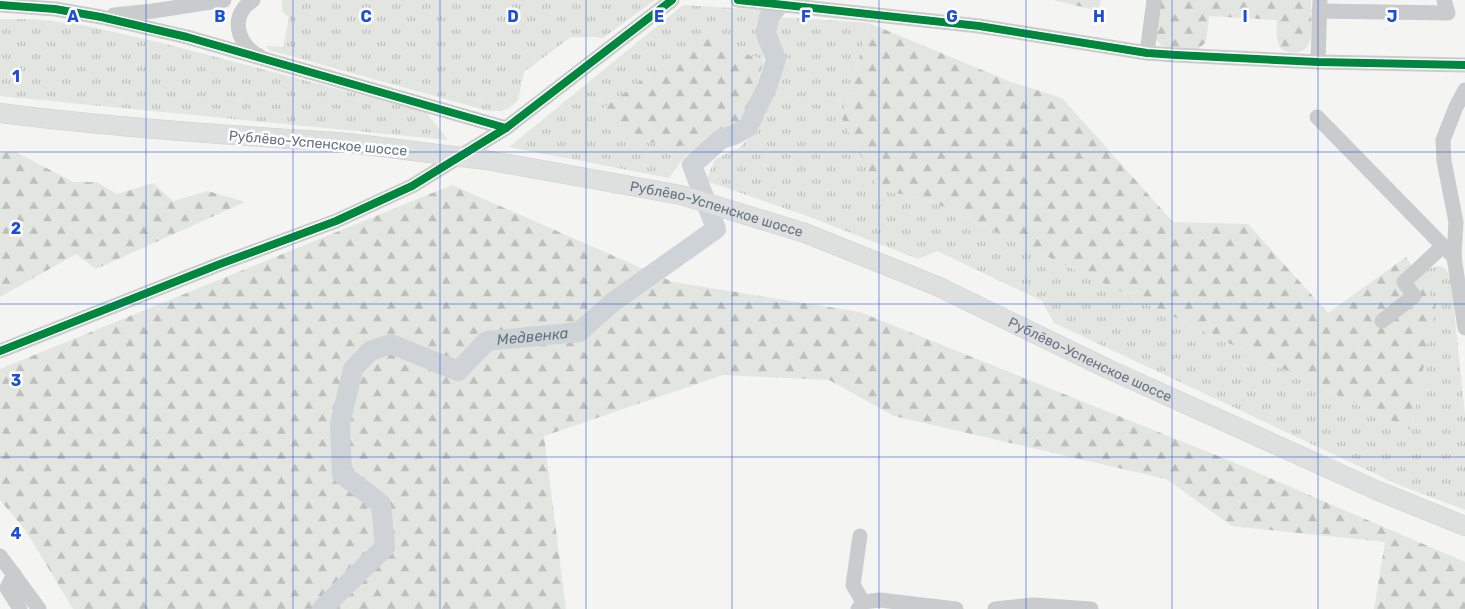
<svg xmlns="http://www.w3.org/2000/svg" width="1465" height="609" viewBox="0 0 1465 609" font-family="Rubik,sans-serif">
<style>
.grass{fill:url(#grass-tufts)}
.forest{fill:url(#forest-firs)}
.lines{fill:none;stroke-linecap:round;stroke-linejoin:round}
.river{stroke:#cdd3d7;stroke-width:20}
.major-casing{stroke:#d0d0d0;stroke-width:20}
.minor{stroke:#cacbcc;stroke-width:15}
.major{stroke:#dedfdf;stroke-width:19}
.major-bridge-casing{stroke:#d0d0d0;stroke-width:20;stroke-linecap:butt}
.major-bridge{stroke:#dedfdf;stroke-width:19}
.cycleway-casing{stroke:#fff;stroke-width:11}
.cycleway{stroke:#00873e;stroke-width:8}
.grid{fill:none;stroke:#1d4ed8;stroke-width:1;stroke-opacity:0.55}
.labels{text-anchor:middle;stroke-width:5;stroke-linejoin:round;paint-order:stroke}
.street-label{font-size:14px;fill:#657381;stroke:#fff}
.water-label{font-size:15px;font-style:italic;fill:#60747e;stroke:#fff}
.grid-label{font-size:16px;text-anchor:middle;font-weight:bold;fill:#1d4ed8;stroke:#fff;stroke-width:5;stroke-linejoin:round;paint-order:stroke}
</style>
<defs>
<pattern id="grass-tufts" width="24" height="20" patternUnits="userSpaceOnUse" patternTransform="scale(1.25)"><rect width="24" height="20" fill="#e3e6e0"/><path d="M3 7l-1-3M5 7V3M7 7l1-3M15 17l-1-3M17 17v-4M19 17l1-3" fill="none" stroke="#bcbfbb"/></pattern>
<pattern id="forest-firs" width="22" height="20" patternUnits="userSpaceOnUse" patternTransform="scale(1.25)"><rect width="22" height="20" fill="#e3e6e0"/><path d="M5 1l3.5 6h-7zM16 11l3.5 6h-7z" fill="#bcbfbb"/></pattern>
</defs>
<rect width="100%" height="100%" fill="#f4f4f2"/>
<!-- grass -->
<g class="grass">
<path d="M282,0H655L603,38L597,37H571L524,72L518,100L508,109L500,111H488L269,50L266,46L283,47L289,18L282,11Z"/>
<path d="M683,5L764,10L760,32L764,60L746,54L706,33L601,110L619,130L670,149L723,132L685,156L669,178L509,147Z"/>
<path d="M780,17L869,23L842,119L878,190L927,199L1411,430L1435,304L1418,276C1433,267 1444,257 1451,281L1465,415V510L1399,485L1054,323L1042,301L937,251L918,259L807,216L706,181L715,159L739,148L757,131L784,59L774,31Z"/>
<path d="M0,19H35L83,25L162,43L426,112L448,140L0,96Z"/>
</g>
<!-- forest -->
<g class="forest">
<path d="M1053,0H1101L1098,11Z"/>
<path d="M1159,0H1311C1311,11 1313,34 1309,43C1305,55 1286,55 1280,47C1275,40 1277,28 1277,20L1209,16L1206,42L1197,50L1162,46L1154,37Z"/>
<path d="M869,23L1011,82L1062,98L1173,222L1248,224L1328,313L1406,257L1436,304L1411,430L927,199L878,190L842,119Z"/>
<path d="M706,33L746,54L764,60L747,118L723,132L670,149L619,130L601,110Z"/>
<path d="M14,151L73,182H97L117,194L153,183L173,201L208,191L245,202L96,269L76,254L0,297V154Z"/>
<path d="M452,185L673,282L860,312L1228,460L1465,562V609H1374L1385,542L1232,526L1166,479L894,416L829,380L723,375L544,436L566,609H73L26,531L0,500V369Z"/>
</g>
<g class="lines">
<!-- river -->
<path class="river" id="s1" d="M322,609L385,547L381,504L342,474L340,424L353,369L370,351L391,344L458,371L487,341L579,332L613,302L716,229L692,165L721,139L734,135L748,127L767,87L776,59L766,34L769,17L783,0"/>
<!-- major casing -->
<g class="major-casing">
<g id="major">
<path d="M0,113C116,128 232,135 349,143"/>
<path id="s2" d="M805,233L937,286L1108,369L1376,490L1465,526"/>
</g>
</g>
<!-- minor -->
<g class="minor">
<path d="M253,0C250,3 246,5 244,8C231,26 242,47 259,56"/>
<path d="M738,0L979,26L1147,53L1176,55L1318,62L1465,65"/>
<path d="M0,5L55,9L101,17L187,37L506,128"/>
<path d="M1319,11L1448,13L1444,0"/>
<path d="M114,15L153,11L224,0"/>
<path d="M1147,53L1154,0"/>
<path d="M1318,62L1320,0"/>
<path d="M1465,90L1456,107L1443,140L1444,161L1456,222L1454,257L1465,328"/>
<path d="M1317,117L1454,257"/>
<path d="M1382,321L1414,296L1404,282L1443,246"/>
<path d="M0,351L220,264L336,221L412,186L506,128L672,0"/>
<path d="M860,536L853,585L863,602"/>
<path d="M0,556L39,609"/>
<path d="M14,574L7,588L20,609"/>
<path d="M858,609L863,602L880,600L956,609"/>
<path d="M995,609L1033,605L1091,609"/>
</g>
<!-- major -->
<use href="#major" class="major"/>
<!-- major-bridge casing -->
<g class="major-bridge-casing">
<g id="major-bridge">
<path id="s3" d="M349,143L486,160L681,195L805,233"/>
</g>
</g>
<!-- major-bridge -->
<use href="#major-bridge" class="major-bridge"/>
<!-- cycleway casing -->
<g class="cycleway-casing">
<g id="cycleway">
<path d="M738,0L979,26L1147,53L1176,55L1318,62L1465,65"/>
<path d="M0,5L55,9L101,17L187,37L506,128"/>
<path d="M0,351L220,264L336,221L412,186L506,128L672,0"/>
</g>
</g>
<!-- cycleway -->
<use href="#cycleway" class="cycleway"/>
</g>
<!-- grid -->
<path class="grid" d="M146,0V609M293,0V609M440,0V609M586,0V609M732,0V609M879,0V609M1026,0V609M1172,0V609M1318,0V609M0,152H1465M0,304H1465M0,457H1465"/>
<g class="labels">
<!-- street labels -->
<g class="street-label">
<text transform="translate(318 143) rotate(5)" y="5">Рублёво-Успенское шоссе</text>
<text dy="5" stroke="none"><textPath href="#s3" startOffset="374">Рублёво-Успенское шоссе</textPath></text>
<text dy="5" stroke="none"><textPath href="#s2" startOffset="312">Рублёво-Успенское шоссе</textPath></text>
</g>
<!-- water labels -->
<g class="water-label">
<text dy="5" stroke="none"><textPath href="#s1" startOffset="494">Медвенка</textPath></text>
</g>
</g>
<g class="grid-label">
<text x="73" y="22">A</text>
<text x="220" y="22">B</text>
<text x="366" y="22">C</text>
<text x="513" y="22">D</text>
<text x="659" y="22">E</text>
<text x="806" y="22">F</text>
<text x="952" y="22">G</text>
<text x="1099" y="22">H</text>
<text x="1245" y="22">I</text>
<text x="1392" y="22">J</text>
<text x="16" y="82">1</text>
<text x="16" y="234">2</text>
<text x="16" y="386">3</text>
<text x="16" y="539">4</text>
</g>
</svg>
